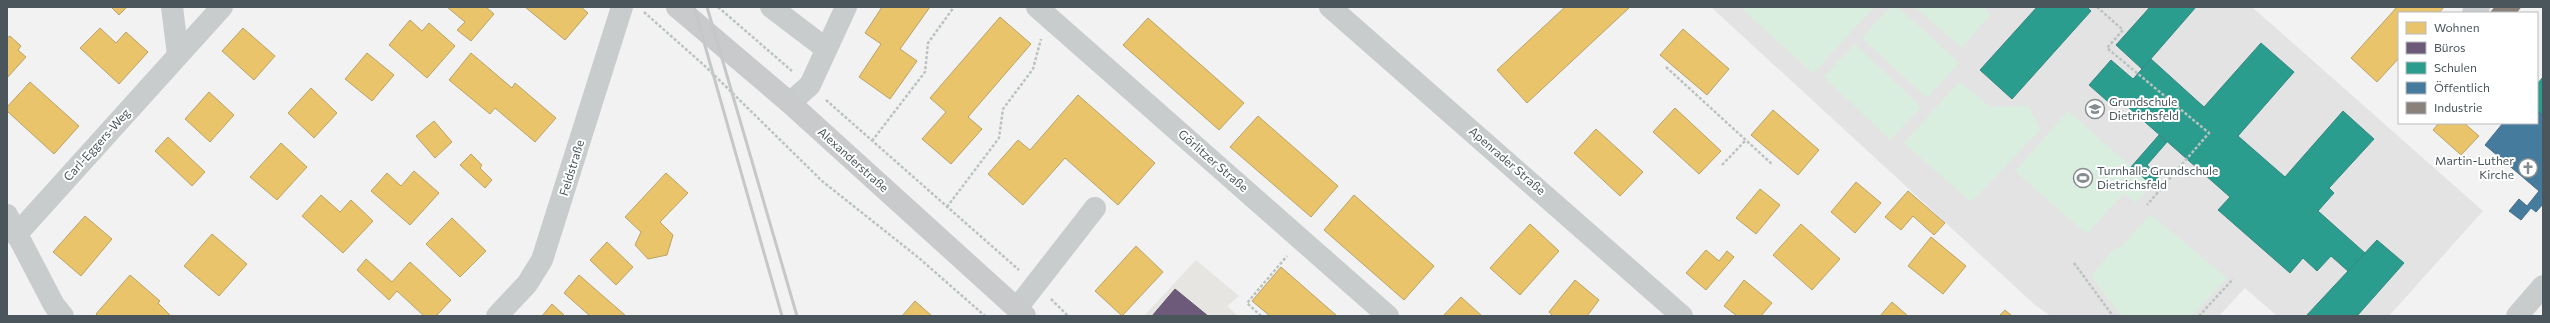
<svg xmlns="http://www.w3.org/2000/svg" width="2550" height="323" viewBox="0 0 2550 323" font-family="Commissioner,sans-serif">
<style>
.commercial{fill:#e6e5e1}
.education{fill:#e4e3e3}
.green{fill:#d9eede}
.homes{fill:#e9c46a;stroke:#b9a366}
.offices{fill:#6d597a;stroke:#625871}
.schools{fill:#2a9d8f;stroke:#348880}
.public{fill:#457b9d;stroke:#46708a}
.industry{fill:#8a817c;stroke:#777472}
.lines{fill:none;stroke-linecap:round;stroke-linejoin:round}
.path{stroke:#bac3bf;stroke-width:2.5;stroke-dasharray:3 2;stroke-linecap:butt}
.minor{stroke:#c9cccd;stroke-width:22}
.major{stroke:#c8cacc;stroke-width:22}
.rail{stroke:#c5c7c8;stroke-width:3}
.labels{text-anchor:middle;stroke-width:4;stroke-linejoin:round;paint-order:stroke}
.poi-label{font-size:12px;fill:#4a565c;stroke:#fff;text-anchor:start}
.street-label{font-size:12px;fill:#4a565c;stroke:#fff}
</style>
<rect width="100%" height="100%" fill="#f2f2f2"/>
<!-- commercial -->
<path class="commercial" d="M1196,260L1239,296L1227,306L1238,316H1144Z"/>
<!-- education -->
<path class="education" d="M1711,7H2252L2483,211L2389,316H2277L2245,288L2219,316H2051L2035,305Z"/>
<!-- green -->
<g class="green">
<path d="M1740,7H1874L1813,73Z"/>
<path d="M1890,7H1898L1959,63L1927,98L1862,38Z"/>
<path d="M1915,7H1983L1991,14L1962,48Z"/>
<path d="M1855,44L1921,107L1890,140L1824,77Z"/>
<path d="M1959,82L1991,107L2029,106L2040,130L1971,202L1904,143Z"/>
<path d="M2068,111L2152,185L2136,203L2124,193L2087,234L2015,171Z"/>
<path d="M2150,214L2227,278L2191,316H2121L2091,276L2112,251L2122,246Z"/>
</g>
<!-- homes -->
<g class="homes">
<path d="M111,7H127L119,15Z"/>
<path d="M447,7H486L494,14L471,41L457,30L465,22Z"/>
<path d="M525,7H581L588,13L565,40Z"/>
<path d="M882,7H930L900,49L917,61L890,99L859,77L881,44L865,33Z"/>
<path d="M1565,7H1630L1527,103L1497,70Z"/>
<path d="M2397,7H2444L2439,13H2399V58L2377,82L2351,58Z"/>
<path d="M1000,17L1031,44L968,117L982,129L951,164L922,139L946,112L930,98Z"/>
<path d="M1148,18L1244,103L1219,130L1123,45Z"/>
<path d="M410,20L422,31L429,23L455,46L427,78L389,45Z"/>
<path d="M100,28L116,43L126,32L148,52L119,84L80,48Z"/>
<path d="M243,28L275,56L254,80L222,51Z"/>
<path d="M1683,29L1729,69L1707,95L1660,55Z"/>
<path d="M10,36L21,46L18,50L26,57L7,78V38Z"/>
<path d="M367,53L394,75L372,101L345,79Z"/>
<path d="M471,53L512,88L515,83L556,118L535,142L495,108L490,114L449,80Z"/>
<path d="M30,82L79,126L54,154L7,111V107Z"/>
<path d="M311,88L337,113L314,138L288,113Z"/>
<path d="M209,92L234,115L210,142L185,119Z"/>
<path d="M1078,95L1155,163L1118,205L1065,158L1023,205L988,174L1018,140L1030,150Z"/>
<path d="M1675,108L1721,151L1699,174L1653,132Z"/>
<path d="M1773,110L1819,150L1798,175L1751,135Z"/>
<path d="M1258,116L1338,186L1311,217L1230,147Z"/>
<path d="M434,121L452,142L435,158L416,136Z"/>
<path d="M2439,123H2464L2479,136L2461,155L2433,130Z"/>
<path d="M1596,129L1643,172L1620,196L1574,153Z"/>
<path d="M168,137L205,172L192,186L155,151Z"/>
<path d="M281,143L307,167L277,200L250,177Z"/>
<path d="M471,154L482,165L480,168L492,180L485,188L460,165Z"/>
<path d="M414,171L439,193L410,225L371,191L387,173L401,186Z"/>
<path d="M666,173L688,193L660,222L673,235L667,255L648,259L635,245L641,232L625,217Z"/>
<path d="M1856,182L1881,203L1855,233L1831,212Z"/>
<path d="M1760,189L1780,205L1756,234L1736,218Z"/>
<path d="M1908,191L1945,223L1934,235L1913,216L1901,230L1885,217Z"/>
<path d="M321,195L340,212L351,200L373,221L343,253L302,216Z"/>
<path d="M1354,195L1434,266L1404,300L1324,230Z"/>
<path d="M85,216L112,239L81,276L53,252Z"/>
<path d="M452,218L486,251L460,277L426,244Z"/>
<path d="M1530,224L1559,251L1520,295L1490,268Z"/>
<path d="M1801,224L1840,259L1812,290L1773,255Z"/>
<path d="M212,234L247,264L219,296L184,266Z"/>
<path d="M1931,237L1966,266L1943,294L1908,266Z"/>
<path d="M607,242L633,267L616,285L590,260Z"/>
<path d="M1136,246L1163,272L1122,316L1095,291Z"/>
<path d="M1706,250L1719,261L1727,251L1734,257L1706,290L1686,273Z"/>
<path d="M366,259L392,282L410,262L451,300L436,316H424L397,291L389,300L357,270Z"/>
<path d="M1281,267L1337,316H1270L1252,301Z"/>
<path d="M130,275L160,301L158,303L171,316H98L96,314Z"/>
<path d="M579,275L626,316H590L564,293Z"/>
<path d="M1575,280L1599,300L1587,316H1553L1549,312Z"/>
<path d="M1744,280L1772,303L1761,316H1737L1724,306Z"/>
<path d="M1461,297L1482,316H1443Z"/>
<path d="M915,301L932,316H902Z"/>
<path d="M1892,302L1908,316H1880Z"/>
<path d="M552,304L565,316H542Z"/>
<path d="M2005,310L2012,316H1999Z"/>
</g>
<!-- offices -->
<path class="offices" d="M1175,289L1208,316H1152Z"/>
<!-- schools -->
<g class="schools">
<path d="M2037,7H2087L2091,11L2012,99L1980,70Z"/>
<path d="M2150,7H2196L2142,69L2116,45Z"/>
<path d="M2261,43L2294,72L2238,136L2285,177L2343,111L2374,139L2329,188L2334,193L2318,211L2365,253L2349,272L2331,256L2317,271L2303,258L2290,273L2218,210L2230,197L2120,100L2114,107L2089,85L2111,60L2133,79L2151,59L2204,107Z"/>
<path d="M2543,77V116L2537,110V84Z"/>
<path d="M2159,135L2167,142L2147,165L2159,176L2152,185L2131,167Z"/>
<path d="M2377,240L2404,263L2357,316H2306Z"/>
</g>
<!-- public -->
<path class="public" d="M2537,110L2543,116V204L2536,212L2531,208L2521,220L2509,211L2519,199L2527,206L2539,191L2485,145L2503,123H2537Z"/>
<!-- industry -->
<path class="industry" d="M2495,7H2521L2516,13H2490Z"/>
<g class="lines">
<!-- path -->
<g class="path">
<path d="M718,7L792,71"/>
<path d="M2097,7L2123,30L2107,48L2209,133L2147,205"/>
<path d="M644,12L706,67L822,181L919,258L985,316"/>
<path d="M1666,67L1773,165"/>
<path d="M826,100L1019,270"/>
<path d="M872,141L925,72L928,43L954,7"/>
<path d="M1722,165L1746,140"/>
<path d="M947,207L999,138L1003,109L1033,69L1041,39"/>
<path d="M2074,263L2113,316"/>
<path d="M1051,299L1068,316"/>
<path d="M1261,316L1247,303L1287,256"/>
<path d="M2199,316L2233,279"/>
</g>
<!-- minor -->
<g class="minor">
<path d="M172,7L178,55"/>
<path d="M771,7L825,48"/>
<path d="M1037,7L1388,316"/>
<path d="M1330,7L1682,316"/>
<path d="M2473,13L2479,7"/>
<path d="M790,103L810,85L846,7"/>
<path d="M7,215L54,305L63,316"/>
<path d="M16,235L222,7"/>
<path d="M1017,308L1095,208"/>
<path d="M497,316L527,284L542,260L622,7"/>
<path d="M2517,316L2543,286"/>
</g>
<!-- major -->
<path class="major" d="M677,7L790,103L1025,316"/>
<!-- rail -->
<g class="rail">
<path d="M694,7L782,316"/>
<path d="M707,7L797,316"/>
</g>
</g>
<!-- icons -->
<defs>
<g id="school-ring" transform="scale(1)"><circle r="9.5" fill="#fff" stroke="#858d90" stroke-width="1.5"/><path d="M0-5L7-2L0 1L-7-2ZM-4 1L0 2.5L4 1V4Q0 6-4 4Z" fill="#858d90"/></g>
<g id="church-ring" transform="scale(1)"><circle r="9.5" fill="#fff" stroke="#858d90" stroke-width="1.5"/><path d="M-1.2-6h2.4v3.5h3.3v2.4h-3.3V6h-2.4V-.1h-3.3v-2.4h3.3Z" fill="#858d90"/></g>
<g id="stadium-ring" transform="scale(1)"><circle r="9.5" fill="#fff" stroke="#858d90" stroke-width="1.5"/><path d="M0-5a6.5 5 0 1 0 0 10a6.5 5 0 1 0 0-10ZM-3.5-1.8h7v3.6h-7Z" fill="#858d90"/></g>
</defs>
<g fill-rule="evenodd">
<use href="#school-ring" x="2095" y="109"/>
<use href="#church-ring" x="2528" y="168"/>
<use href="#stadium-ring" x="2083" y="178"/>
</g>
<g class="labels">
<!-- poi labels -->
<g class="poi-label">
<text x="2109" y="106">Grundschule<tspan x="2109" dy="14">Dietrichsfeld</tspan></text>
<text x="2514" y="165" text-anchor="end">Martin-Luther<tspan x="2514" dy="14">Kirche</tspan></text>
<text x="2097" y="175">Turnhalle Grundschule<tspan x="2097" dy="14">Dietrichsfeld</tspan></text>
</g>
<!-- street labels -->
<g class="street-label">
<text transform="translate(97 145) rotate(-48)" y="4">Carl-Eggers-Weg</text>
<text transform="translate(853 160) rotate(42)" y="4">Alexanderstraße</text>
<text transform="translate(1213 161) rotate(41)" y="4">Görlitzer Straße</text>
<text transform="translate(1507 161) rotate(41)" y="4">Apenrader Straße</text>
<text transform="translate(572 168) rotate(-73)" y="4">Feldstraße</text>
</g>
</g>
<!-- border -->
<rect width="2550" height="323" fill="none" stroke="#4a565c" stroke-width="16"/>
<!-- legend -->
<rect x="2398" y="12" width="140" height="112" fill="#ffffff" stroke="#b7bbbe"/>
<rect x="2406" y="22" width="20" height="12" fill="#e9c46a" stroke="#b7bbbe"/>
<text x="2434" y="32" font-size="12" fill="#4a565c">Wohnen</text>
<rect x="2406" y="42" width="20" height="12" fill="#6d597a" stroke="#b7bbbe"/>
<text x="2434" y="52" font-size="12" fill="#4a565c">Büros</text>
<rect x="2406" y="62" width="20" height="12" fill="#2a9d8f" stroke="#b7bbbe"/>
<text x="2434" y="72" font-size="12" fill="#4a565c">Schulen</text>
<rect x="2406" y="82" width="20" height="12" fill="#457b9d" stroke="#b7bbbe"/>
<text x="2434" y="92" font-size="12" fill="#4a565c">Öffentlich</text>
<rect x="2406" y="102" width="20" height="12" fill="#8a817c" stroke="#b7bbbe"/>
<text x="2434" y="112" font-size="12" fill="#4a565c">Industrie</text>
</svg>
